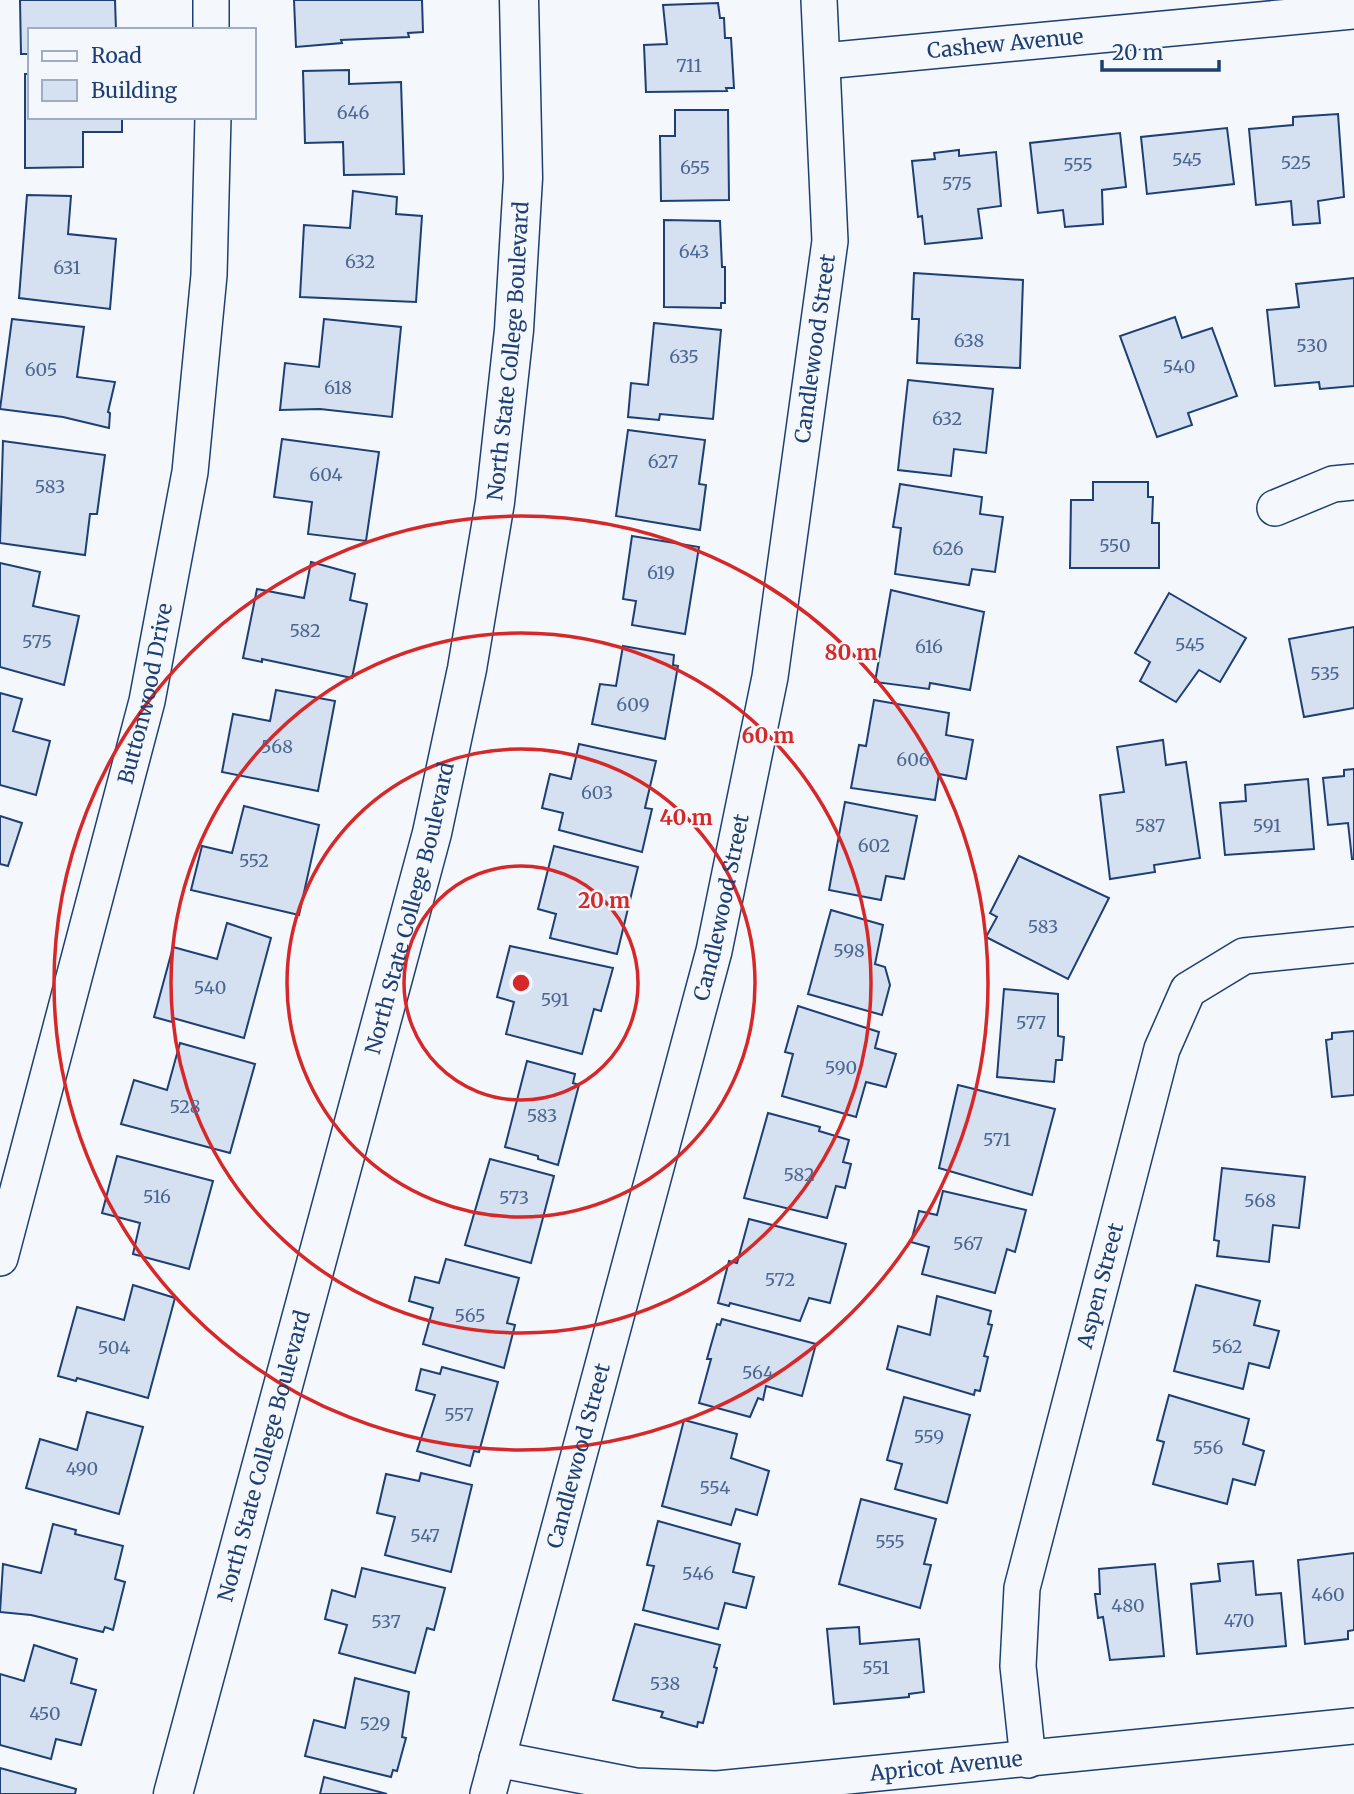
<svg xmlns="http://www.w3.org/2000/svg" width="1354" height="1794" viewBox="0 0 1354 1794" font-family="Merriweather,serif">
<style>
.building{fill:#d5e0f0;stroke:#1d3f73;stroke-width:2}
.lines{fill:none;stroke-linecap:round;stroke-linejoin:round}
.minor-casing{stroke:#1d3f73;stroke-width:38}
.secondary-casing{stroke:#1d3f73;stroke-width:41}
.minor{stroke:#f4f7fb;stroke-width:35}
.secondary{stroke:#f4f7fb;stroke-width:38}
.ring{fill:none;stroke:#d62828;stroke-width:3.5}
.labels{text-anchor:middle;stroke-width:5;stroke-linejoin:round;paint-order:stroke}
.number-label{font-size:18px;fill:#4b6792}
.street-label{font-size:21px;fill:#1d3f73;stroke:#f4f7fb}
.centre{fill:#d62828;stroke:#f4f7fb;stroke-width:3.5}
.ring-label{font-size:21px;text-anchor:middle;font-weight:bold;fill:#d62828;stroke:#f4f7fb;stroke-width:5;stroke-linejoin:round;paint-order:stroke}
</style>
<rect width="100%" height="100%" fill="#f4f7fb"/>
<!-- building -->
<g class="building">
<path d="M20,0H115L116,30H30V54H21Z"/>
<path d="M294,0H422L423,32L408,33L409,37L341,40L342,43L296,47Z"/>
<path d="M718,3L720,18H724L725,38H731L734,88H726L727,91L646,92L644,45L667,44L663,5Z"/>
<path d="M349,70V84L401,82L404,174L344,175L343,142L305,143L303,71Z"/>
<path d="M25,74H30V117H122V132H83V167L25,168Z"/>
<path d="M675,110H728L729,200L661,201L660,136H675Z"/>
<path d="M1338,114L1344,197L1318,201L1320,223L1293,225L1291,201L1256,205L1249,129L1293,125V117Z"/>
<path d="M1227,128L1234,184L1147,194L1141,137Z"/>
<path d="M1120,133L1126,187L1102,190L1103,224L1065,227L1063,210L1038,213L1030,143Z"/>
<path d="M959,150V156L996,152L1001,206L978,209L982,238L925,244L922,216L918,217L912,161L935,159L934,153Z"/>
<path d="M353,191L397,197L396,214L422,216L416,302L300,297L304,225L350,228Z"/>
<path d="M27,195L71,196L68,234L116,239L110,309L19,298Z"/>
<path d="M664,220L720,221L722,267H725V303H721V308L664,307Z"/>
<path d="M914,273L1023,280L1020,368L917,363L919,319H912Z"/>
<path d="M1354,278V386L1320,389L1319,382L1275,386L1267,310L1299,307L1296,284Z"/>
<path d="M1175,317L1182,338L1212,328L1237,396L1188,413L1192,425L1157,437L1120,336Z"/>
<path d="M12,319L84,327L77,377L115,382L108,412L110,413L109,428L63,417L0,409Z"/>
<path d="M324,319L401,327L392,417L320,409L280,410L285,363L319,367Z"/>
<path d="M654,323L721,330L713,419L660,414L659,420L628,417L631,383L648,385Z"/>
<path d="M908,380L993,389L986,453L954,449L951,476L898,470Z"/>
<path d="M628,430L705,440L699,484L706,485L700,530L616,516Z"/>
<path d="M282,439L379,452L366,541L308,534L312,502L274,497Z"/>
<path d="M3,441L105,455L97,514H90L85,555L0,543Z"/>
<path d="M1093,482H1148V497H1153L1152,523H1159V568H1070L1071,500H1093Z"/>
<path d="M900,484L982,497L980,514L1003,517L995,572L972,569L969,585L895,574L901,528L893,527Z"/>
<path d="M632,536L699,547L685,634L632,625L636,601L623,599Z"/>
<path d="M311,562L355,574L350,600L367,604L352,678L262,659V662L243,658L257,589L304,598Z"/>
<path d="M0,563L40,572L33,606L79,616L64,685L0,667Z"/>
<path d="M891,590L984,612L970,690L930,683L929,689L875,682Z"/>
<path d="M1169,593L1246,638L1220,682L1199,670L1176,702L1140,681L1150,662L1135,653Z"/>
<path d="M1354,627V708L1304,717L1289,639Z"/>
<path d="M623,646L674,655L673,665L678,666L665,739L592,724L600,684L616,686Z"/>
<path d="M276,690L335,701L318,791L222,772L233,714L270,721Z"/>
<path d="M0,693L22,699L13,731L50,741L36,795L0,785Z"/>
<path d="M874,700L949,713L946,735L973,740L966,779L939,774L935,800L851,788L859,745L866,746Z"/>
<path d="M1163,740L1166,765L1186,762L1200,858L1154,865L1155,872L1110,879L1100,795L1124,792L1117,747Z"/>
<path d="M579,744L656,761L645,808L652,809L642,852L559,830L563,813L542,808L550,774L571,779Z"/>
<path d="M1354,769V859H1352L1348,823L1328,825L1323,778L1344,776V770Z"/>
<path d="M1308,779L1314,849L1225,855L1220,803L1246,801L1245,785Z"/>
<path d="M845,802L917,816L904,879L886,876L881,900L829,890Z"/>
<path d="M244,806L319,825L299,915L191,890L202,846L232,853Z"/>
<path d="M0,816L22,823L8,866L0,864Z"/>
<path d="M554,846L638,867L617,954L550,938L556,914L538,909Z"/>
<path d="M1019,856L1109,898L1068,979L986,937L997,917L990,913Z"/>
<path d="M831,910L883,925L875,964L885,967L890,985L882,1015L808,994Z"/>
<path d="M227,923L271,938L244,1038L173,1018L172,1022L154,1017L173,947L217,959Z"/>
<path d="M510,946L613,968L601,1011L594,1009L582,1054L506,1034L514,1002L497,997Z"/>
<path d="M1004,989L1058,994V1036L1064,1037L1062,1060H1056L1054,1082L997,1077Z"/>
<path d="M798,1006L879,1032L875,1048L896,1054L886,1087L866,1082L856,1117L782,1096L793,1054L785,1052Z"/>
<path d="M1354,1031V1095L1332,1097L1326,1040L1332,1039V1033Z"/>
<path d="M180,1043L255,1064L230,1153L121,1124L134,1080L167,1090Z"/>
<path d="M527,1061L575,1074L573,1083L579,1085L558,1165L538,1159V1156L505,1147Z"/>
<path d="M958,1085L1055,1109L1032,1195L939,1168Z"/>
<path d="M768,1113L820,1127L819,1131L849,1140L843,1162L851,1164L845,1188L836,1186L827,1218L744,1198Z"/>
<path d="M117,1156L213,1181L189,1269L133,1254L140,1223L102,1213Z"/>
<path d="M490,1159L554,1176L531,1263L465,1245Z"/>
<path d="M1222,1168L1305,1177L1299,1228L1273,1225L1269,1262L1217,1256L1219,1241L1214,1240Z"/>
<path d="M943,1191L1026,1210L1015,1252L1007,1249L995,1293L922,1274L929,1247L911,1242L919,1211L937,1215Z"/>
<path d="M749,1219L846,1244L830,1303L809,1298L800,1321L730,1303L729,1306L718,1303L729,1261L737,1263Z"/>
<path d="M446,1259L519,1278L507,1323L515,1325L504,1368L423,1344L433,1308L409,1301L415,1277L439,1283Z"/>
<path d="M133,1285L175,1298L148,1398L77,1378L76,1381L58,1376L77,1307L124,1320Z"/>
<path d="M1196,1285L1260,1301L1254,1325L1279,1331L1269,1368L1249,1363L1243,1389L1174,1371Z"/>
<path d="M937,1296L991,1311L988,1324L992,1325L984,1356L988,1357L980,1391L975,1390L974,1395L887,1369L898,1326L930,1335Z"/>
<path d="M722,1319L816,1344L802,1396L766,1386L763,1400L758,1398L750,1417L699,1403L711,1359H707L717,1324L720,1325Z"/>
<path d="M442,1367L498,1382L479,1452L474,1451L470,1466L417,1451L435,1395L416,1390L421,1369L440,1374Z"/>
<path d="M1169,1395L1249,1419L1243,1444L1264,1451L1255,1485L1233,1479L1227,1504L1153,1484L1164,1442L1157,1440Z"/>
<path d="M904,1397L970,1415L947,1503L895,1489L902,1464L887,1460Z"/>
<path d="M87,1412L143,1427L119,1514L26,1488L40,1439L77,1450Z"/>
<path d="M684,1420L737,1434L731,1458L769,1471L757,1515L736,1509L731,1525L662,1506Z"/>
<path d="M421,1473L472,1485L451,1572L385,1555L395,1517L377,1513L386,1474L419,1481Z"/>
<path d="M861,1499L936,1519L924,1564L931,1565L920,1608L839,1584Z"/>
<path d="M658,1521L740,1544L733,1572L754,1577L746,1608L725,1603L718,1629L643,1610L654,1566L647,1565Z"/>
<path d="M53,1524L76,1530L75,1534L123,1546L115,1579L125,1582L113,1630L105,1627L103,1632L31,1615L0,1612L3,1564L41,1573Z"/>
<path d="M1354,1553V1630L1348,1631V1639L1305,1644L1298,1560Z"/>
<path d="M1253,1561L1256,1595L1281,1593L1286,1646L1197,1654L1191,1584L1220,1581L1218,1564Z"/>
<path d="M1155,1564L1164,1656L1110,1660L1103,1617L1098,1618L1095,1594H1100L1099,1569Z"/>
<path d="M362,1568L445,1588L434,1630L427,1628L415,1673L339,1653L347,1625L325,1619L332,1590L355,1597Z"/>
<path d="M635,1624L720,1645L714,1667L717,1668L703,1723L698,1722L697,1727L661,1717L663,1712L613,1700Z"/>
<path d="M859,1627L860,1644L919,1639L924,1692L909,1694V1697L834,1704L827,1629Z"/>
<path d="M34,1645L77,1659L71,1683L96,1690L81,1745L56,1739L51,1759L0,1745V1674L24,1681Z"/>
<path d="M355,1678L409,1692L402,1737L406,1738L397,1771L393,1770L391,1777L305,1756L314,1720L345,1728Z"/>
<path d="M0,1768L76,1789L75,1794H0Z"/>
<path d="M324,1777L387,1794H320Z"/>
</g>
<g class="lines">
<!-- minor casing -->
<g class="minor-casing">
<g id="minor">
<path d="M211,0V30"/>
<path id="s1" d="M824,61L1354,11"/>
<path d="M1275,508L1333,484L1354,482"/>
<path id="s2" d="M0,1258L147,701L190,472L209,275L213,117"/>
<path id="s3" d="M497,1759L635,1786L717,1789L1354,1726"/>
<path id="s4" d="M1028,1760L1018,1666L1022,1588L1162,1049L1188,990L1244,956L1354,945"/>
<path id="s5" d="M488,1794L714,951L770,677L830,241L819,0"/>
</g>
</g>
<!-- secondary casing -->
<g class="secondary-casing">
<g id="secondary">
<path id="s6" d="M173,1794L432,833L467,669L495,502L514,330L523,178L519,0"/>
</g>
</g>
<!-- minor -->
<use href="#minor" class="minor"/>
<!-- secondary -->
<use href="#secondary" class="secondary"/>
</g>
<!-- distance rings -->
<g class="ring">
<circle cx="521" cy="983" r="117"/>
<circle cx="521" cy="983" r="234"/>
<circle cx="521" cy="983" r="350"/>
<circle cx="521" cy="983" r="467"/>
</g>
<g class="labels">
<!-- number labels -->
<g class="number-label">
<text x="689" y="72">711</text>
<text x="353" y="119">646</text>
<text x="1187" y="166">545</text>
<text x="1296" y="169">525</text>
<text x="1078" y="171">555</text>
<text x="695" y="174">655</text>
<text x="957" y="190">575</text>
<text x="694" y="258">643</text>
<text x="360" y="268">632</text>
<text x="67" y="274">631</text>
<text x="969" y="347">638</text>
<text x="1312" y="352">530</text>
<text x="684" y="363">635</text>
<text x="1179" y="373">540</text>
<text x="41" y="376">605</text>
<text x="338" y="394">618</text>
<text x="947" y="425">632</text>
<text x="663" y="468">627</text>
<text x="326" y="481">604</text>
<text x="50" y="493">583</text>
<text x="1115" y="552">550</text>
<text x="948" y="555">626</text>
<text x="661" y="579">619</text>
<text x="305" y="637">582</text>
<text x="37" y="648">575</text>
<text x="1190" y="651">545</text>
<text x="929" y="653">616</text>
<text x="1325" y="680">535</text>
<text x="633" y="711">609</text>
<text x="277" y="753">568</text>
<text x="913" y="766">606</text>
<text x="597" y="799">603</text>
<text x="1150" y="832">587</text>
<text x="1267" y="832">591</text>
<text x="874" y="852">602</text>
<text x="254" y="867">552</text>
<text x="1043" y="933">583</text>
<text x="849" y="957">598</text>
<text x="210" y="994">540</text>
<text x="555" y="1006">591</text>
<text x="1031" y="1029">577</text>
<text x="841" y="1074">590</text>
<text x="185" y="1113">528</text>
<text x="542" y="1122">583</text>
<text x="997" y="1146">571</text>
<text x="799" y="1181">582</text>
<text x="157" y="1203">516</text>
<text x="514" y="1204">573</text>
<text x="1260" y="1207">568</text>
<text x="968" y="1250">567</text>
<text x="780" y="1286">572</text>
<text x="470" y="1322">565</text>
<text x="1227" y="1353">562</text>
<text x="114" y="1354">504</text>
<text x="758" y="1379">564</text>
<text x="459" y="1421">557</text>
<text x="929" y="1443">559</text>
<text x="1208" y="1454">556</text>
<text x="82" y="1475">490</text>
<text x="715" y="1494">554</text>
<text x="425" y="1542">547</text>
<text x="890" y="1548">555</text>
<text x="698" y="1580">546</text>
<text x="1328" y="1601">460</text>
<text x="1128" y="1612">480</text>
<text x="1239" y="1627">470</text>
<text x="386" y="1628">537</text>
<text x="876" y="1674">551</text>
<text x="665" y="1690">538</text>
<text x="45" y="1720">450</text>
<text x="375" y="1730">529</text>
</g>
<!-- street labels -->
<g class="street-label">
<text dy="7" stroke="none"><textPath href="#s1" startOffset="182">Cashew Avenue</textPath></text>
<text dy="7" stroke="none"><textPath href="#s5" startOffset="1484">Candlewood Street</textPath></text>
<text dy="7" stroke="none"><textPath href="#s6" startOffset="1484">North State College Boulevard</textPath></text>
<text dy="7" stroke="none"><textPath href="#s2" startOffset="583">Buttonwood Drive</textPath></text>
<text dy="7" stroke="none"><textPath href="#s6" startOffset="917">North State College Boulevard</textPath></text>
<text dy="7" stroke="none"><textPath href="#s5" startOffset="917">Candlewood Street</textPath></text>
<text dy="7" stroke="none"><textPath href="#s4" startOffset="485">Aspen Street</textPath></text>
<text dy="7" stroke="none"><textPath href="#s6" startOffset="350">North State College Boulevard</textPath></text>
<text dy="7" stroke="none"><textPath href="#s5" startOffset="350">Candlewood Street</textPath></text>
<text dy="7" stroke="none"><textPath href="#s3" startOffset="453">Apricot Avenue</textPath></text>
</g>
</g>
<circle cx="521" cy="983" r="10" class="centre"/>
<g class="ring-label">
<text x="851" y="660">80 m</text>
<text x="768" y="743">60 m</text>
<text x="686" y="825">40 m</text>
<text x="604" y="908">20 m</text>
</g>
<!-- legend -->
<rect x="28" y="28" width="228" height="91" fill="#f4f7fb" stroke="#9eadc5" stroke-width="2"/>
<rect x="42" y="51" width="35" height="10" fill="#f4f7fb" stroke="#9eadc5" stroke-width="2"/>
<text x="91" y="63" font-size="21" fill="#1d3f73">Road</text>
<rect x="42" y="80" width="35" height="21" fill="#d5e0f0" stroke="#9eadc5" stroke-width="2"/>
<text x="91" y="98" font-size="21" fill="#1d3f73">Building</text>
<!-- scale -->
<path d="M1102 60v10h117v-10" fill="none" stroke="#1d3f73" stroke-width="3.5"/>
<text x="1112" y="60" font-size="21" fill="#1d3f73" stroke="#f4f7fb" stroke-width="5" paint-order="stroke">20 m</text>
</svg>
